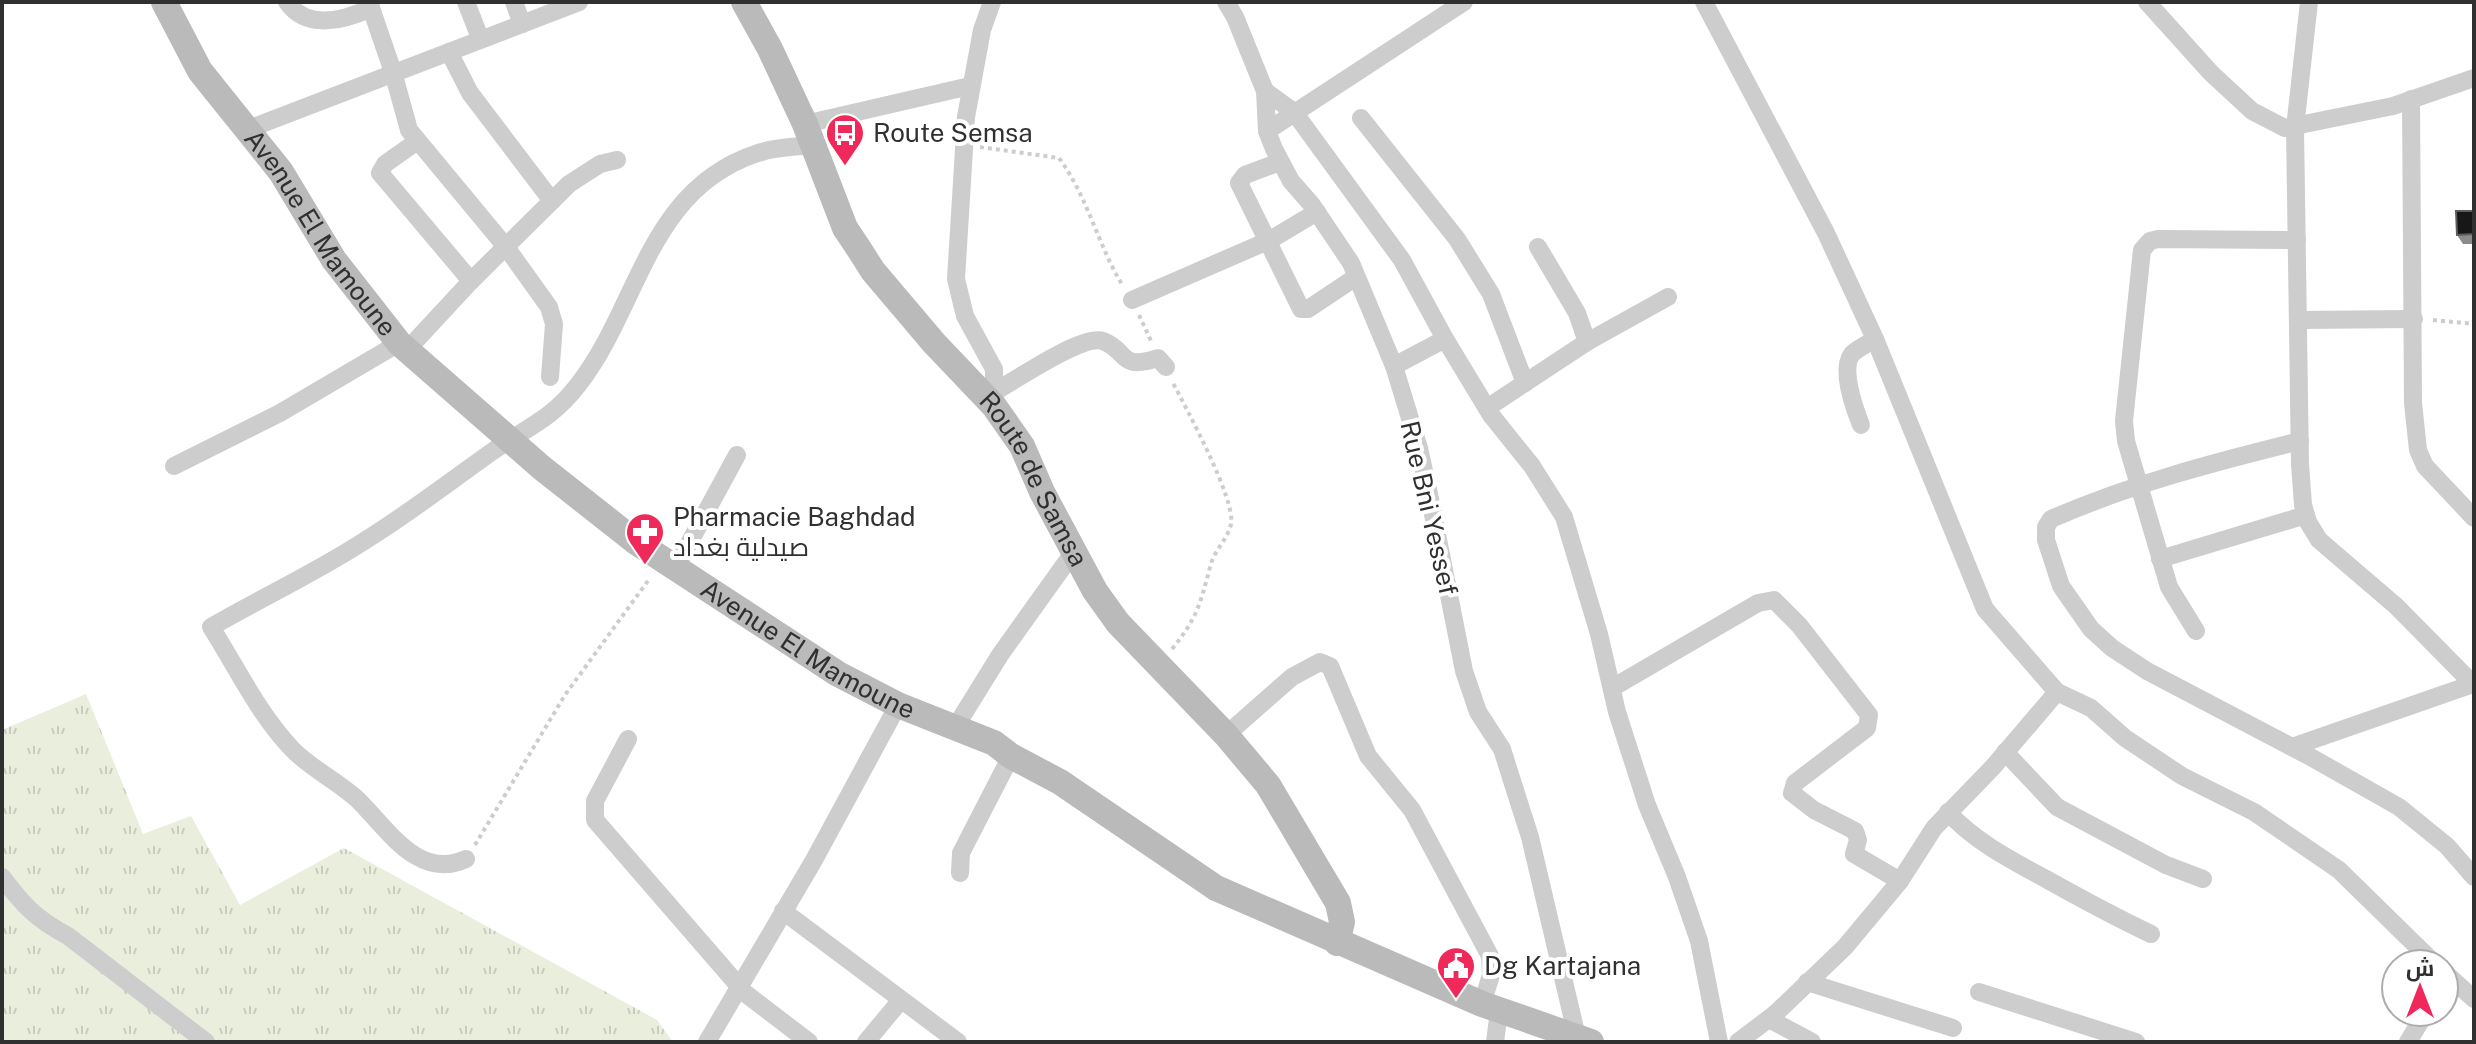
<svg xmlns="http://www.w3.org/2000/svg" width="2476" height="1044" viewBox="0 0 2476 1044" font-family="'Public Sans',Cairo,sans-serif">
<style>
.grass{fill:url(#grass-tufts)}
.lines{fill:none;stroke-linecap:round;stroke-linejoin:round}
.path{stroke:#cdcdcd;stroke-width:4;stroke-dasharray:4 4;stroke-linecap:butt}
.street{stroke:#cdcdcd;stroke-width:18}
.secondary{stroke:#bababa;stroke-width:26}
.wall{fill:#8b8b8b}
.building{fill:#171717;stroke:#5d5d5d;stroke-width:2}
.labels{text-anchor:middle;stroke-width:8;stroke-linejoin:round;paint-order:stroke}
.poi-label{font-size:26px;fill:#303030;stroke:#fff;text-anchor:start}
.street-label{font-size:26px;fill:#303030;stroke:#fff}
</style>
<defs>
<pattern id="grass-tufts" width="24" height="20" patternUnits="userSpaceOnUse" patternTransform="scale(2)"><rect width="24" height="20" fill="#e9eedd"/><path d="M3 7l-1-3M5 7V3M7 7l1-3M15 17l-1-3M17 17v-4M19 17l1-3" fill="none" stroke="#c8ccbe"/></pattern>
</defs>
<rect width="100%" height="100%" fill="#fff"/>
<!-- grass -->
<path class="grass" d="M86,694L143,834L191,816L240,905L344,848L657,1020L673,1042H2V730Z"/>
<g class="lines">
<!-- path -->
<g class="path">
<path d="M980,147L1059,158C1088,197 1098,246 1123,286"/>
<path d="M1139,315L1152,343"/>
<path d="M2433,320L2474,324"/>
<path d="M1172,649C1197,618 1200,605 1210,567C1214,550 1228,539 1231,524C1236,500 1186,408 1173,383"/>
<path d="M475,845L565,695L650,578"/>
</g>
<!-- street -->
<g class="street">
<path d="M287,2C307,31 345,20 371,8"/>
<path d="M369,2L393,72L409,130L506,247L549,307L554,324L550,377"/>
<path d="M466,2L480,38"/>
<path d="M514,2L522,24"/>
<path d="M992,2L982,30L966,117L956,279L965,316L994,369V406"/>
<path d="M1226,2L1235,17L1265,91L1267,131L1274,149L1291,181L1312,205L1351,263L1394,366L1419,448L1429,494L1464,671L1478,712L1502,749L1514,787L1530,837L1577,1037"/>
<path d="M1704,2L1826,233L1875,339L1985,609L2057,692L2091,708L2125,738L2182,776L2254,812L2339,870L2435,964"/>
<path d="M2147,2L2211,73L2252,111L2285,128L2393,106L2474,78"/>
<path d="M2309,2L2295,128L2300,464L2303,505L2308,522L2319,540L2396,606L2474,685"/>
<path d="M449,52L470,93L552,201"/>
<path d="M1265,91L1294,112L1402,260L1445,339L1491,415L1532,466L1564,517L1599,634L1617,712L1647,805L1677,877L1699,941L1719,1042"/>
<path d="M2411,99L2413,403L2418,450L2425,466L2474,518"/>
<path d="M1361,118L1457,239L1491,294L1525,383"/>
<path d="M805,124L970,86"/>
<path d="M246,130L579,2"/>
<path d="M1267,131L1464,2"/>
<path d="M416,142L385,164L380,173L471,281"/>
<path d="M1280,162L1245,175L1239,183L1301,309H1308L1356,277"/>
<path d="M1538,247L1577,313L1587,342"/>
<path d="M1132,300L1270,240L1317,212"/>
<path d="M2298,320L2414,319"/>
<path d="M407,350L471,281L569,184L600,164L617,160"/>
<path d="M1394,366L1445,339"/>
<path d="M996,391C1016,380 1082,334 1103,341C1129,351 1118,371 1158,358L1166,367"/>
<path d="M1487,408L1587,342L1668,297"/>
<path d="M1861,425C1855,410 1840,369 1852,354C1858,348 1868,344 1875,339"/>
<path d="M2300,441C2215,462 2131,484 2051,519L2046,527V540L2061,586L2091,629L2112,648L2147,671L2307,755L2399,807L2447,846L2474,877"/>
<path d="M174,466L280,413L399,343"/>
<path d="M2160,559L2306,515"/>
<path d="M675,569L737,455"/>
<path d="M2196,631L2169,587L2126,441L2124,421L2142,250L2150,241L2158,239L2297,240"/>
<path d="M1612,688L1758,603L1774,600L1799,625L1869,715L1867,728L1795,783L1792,793L1814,810L1855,831L1858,840L1854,854L1900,881"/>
<path d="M956,726L1000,655L1075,550"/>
<path d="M1226,735L1292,677L1320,662L1330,666L1368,756L1412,810L1490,956L1491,975L1482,1004"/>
<path d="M628,739L595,801V820L738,985"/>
<path d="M2292,747L2473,684"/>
<path d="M2005,752L2057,807L2166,865L2203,879"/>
<path d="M1948,812C1974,841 2011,860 2046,879C2080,898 2115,917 2151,934"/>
<path d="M466,859C418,881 387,828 357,799C337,781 312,769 293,750C259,715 237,668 211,627C263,597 319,571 369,538C412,511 452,480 493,451C527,427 551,420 578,385C640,306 647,189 758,153C775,147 793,147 811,145"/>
<path d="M960,873L961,853L1011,756"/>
<path d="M2,877C23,905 36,919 68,936L206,1042"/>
<path d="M783,911L958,1042"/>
<path d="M2444,972L2474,999"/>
<path d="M1807,982L1953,1028"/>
<path d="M737,987L809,1042"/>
<path d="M1979,992L2136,1042"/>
<path d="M1769,1019L1812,1042"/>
<path d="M707,1042L814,860L898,705"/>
<path d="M866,1042L901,1000"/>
<path d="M1495,1042L1499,1011"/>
<path d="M1738,1042L1775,1014L1845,947L1900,881L1934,828L1993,767L2057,692"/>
<path d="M2408,1042L2426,1012"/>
</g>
<!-- secondary -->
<g class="secondary">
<path id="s1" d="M164,2L200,71L281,172L334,260L399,343L542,468L636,542L838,674L898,705L994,743L1011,756L1060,782L1216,888L1482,1004L1591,1042"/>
<path id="s2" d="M744,2L770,49L805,124L845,228L859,249L873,271L934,343L994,406L1022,446L1042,492L1095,591L1118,623L1226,735L1268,785L1338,903L1342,922L1337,943"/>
</g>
</g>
<!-- wall -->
<path class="wall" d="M2474,211V244H2463L2457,235Z"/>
<!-- building -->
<path class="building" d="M2456,211H2474V234L2457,235Z"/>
<!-- icons -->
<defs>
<g id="bus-pin" transform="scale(2)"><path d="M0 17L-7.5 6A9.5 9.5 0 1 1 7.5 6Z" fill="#ef2a5a" stroke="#fff"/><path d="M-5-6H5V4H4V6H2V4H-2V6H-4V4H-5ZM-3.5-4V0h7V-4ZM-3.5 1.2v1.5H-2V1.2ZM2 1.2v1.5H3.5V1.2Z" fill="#fff"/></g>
<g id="pharmacy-pin" transform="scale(2)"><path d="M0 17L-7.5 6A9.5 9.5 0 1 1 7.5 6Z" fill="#ef2a5a" stroke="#fff"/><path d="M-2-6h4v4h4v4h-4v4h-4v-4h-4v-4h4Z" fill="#fff"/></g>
<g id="civic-pin" transform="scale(2)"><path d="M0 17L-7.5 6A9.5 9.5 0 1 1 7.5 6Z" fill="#ef2a5a" stroke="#fff"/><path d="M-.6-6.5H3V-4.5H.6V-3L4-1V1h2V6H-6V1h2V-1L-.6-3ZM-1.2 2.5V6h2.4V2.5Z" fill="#fff"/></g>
</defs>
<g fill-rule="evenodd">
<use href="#bus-pin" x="845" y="133"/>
<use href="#pharmacy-pin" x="645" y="532"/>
<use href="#civic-pin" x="1456" y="966"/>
</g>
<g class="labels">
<!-- poi labels -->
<g class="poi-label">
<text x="873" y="142">Route Semsa</text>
<text x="673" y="526">Pharmacie Baghdad<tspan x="673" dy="30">صيدلية بغداد</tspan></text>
<text x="1484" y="975">Dg Kartajana</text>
</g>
<!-- street labels -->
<g class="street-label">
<text dy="9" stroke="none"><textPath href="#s1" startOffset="280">Avenue El Mamoune</textPath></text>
<text dy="9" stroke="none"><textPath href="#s2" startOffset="564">Route de Samsa</textPath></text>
<text transform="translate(1429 508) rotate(77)" y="9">Rue Bni Yessef</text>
<text dy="9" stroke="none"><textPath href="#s1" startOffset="928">Avenue El Mamoune</textPath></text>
</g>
</g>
<!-- border -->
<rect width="2476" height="1044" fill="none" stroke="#303030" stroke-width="8"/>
<!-- north arrow -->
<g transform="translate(2420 988)"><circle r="38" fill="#ffffff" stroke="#acacac" stroke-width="2"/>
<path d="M0-6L14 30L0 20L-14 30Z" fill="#ef2a5a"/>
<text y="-12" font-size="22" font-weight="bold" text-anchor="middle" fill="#303030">ش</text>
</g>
</svg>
